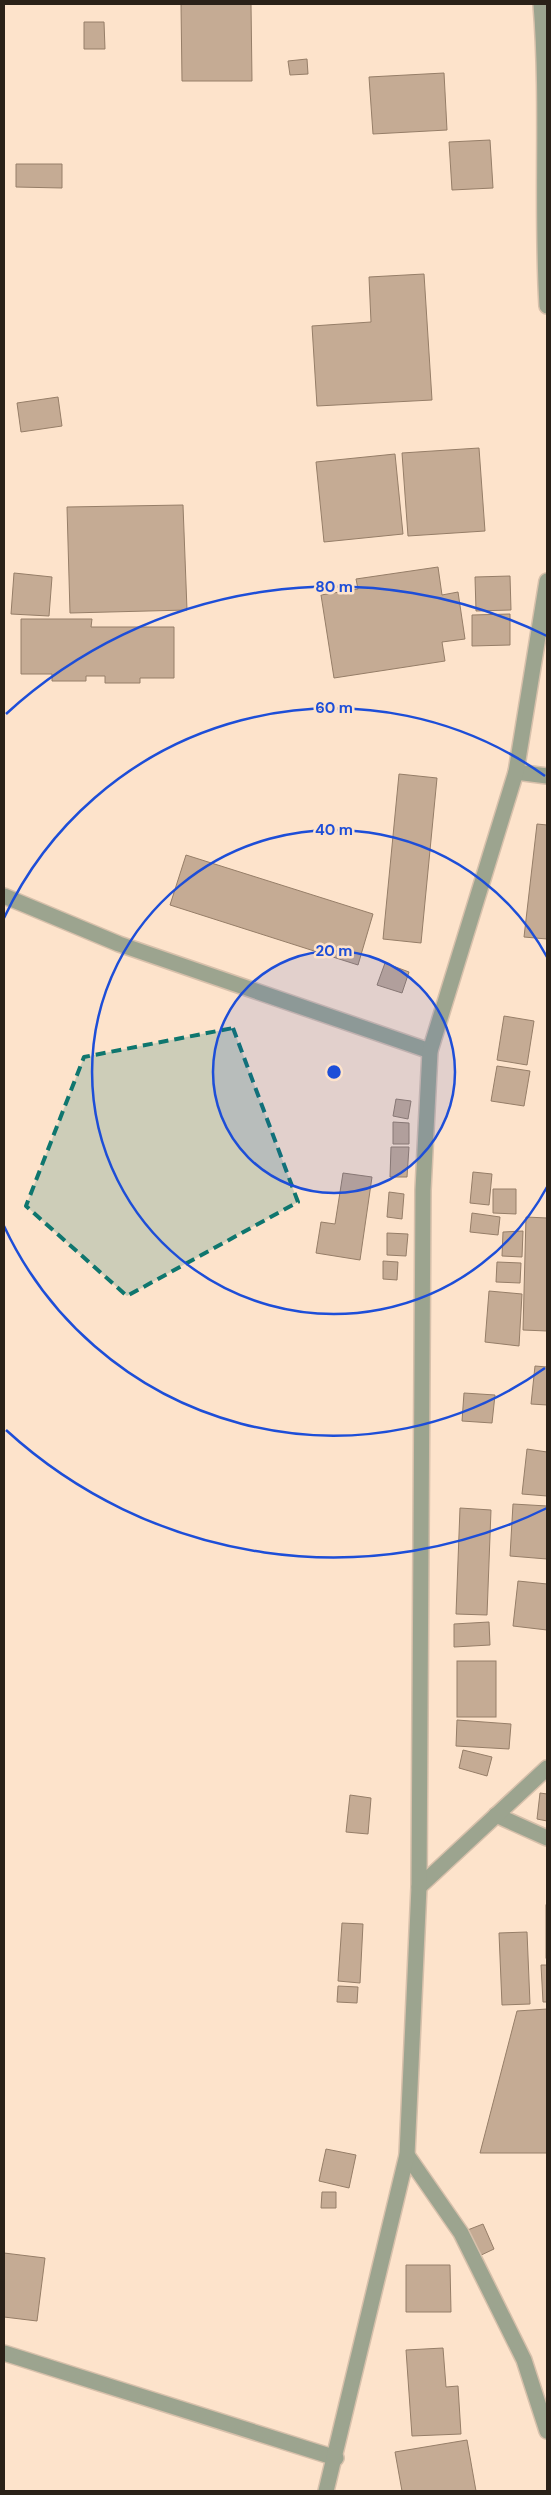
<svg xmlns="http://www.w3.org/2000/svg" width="551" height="2495" viewBox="0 0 551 2495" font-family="'DM Sans',sans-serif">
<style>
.building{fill:#c5ab94;stroke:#967e68}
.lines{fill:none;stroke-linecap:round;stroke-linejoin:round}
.lane-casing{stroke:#d7c0ab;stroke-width:18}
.street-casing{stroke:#d7c0ab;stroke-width:18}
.lane{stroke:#9ca48f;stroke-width:15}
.street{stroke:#9ca48f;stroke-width:15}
.marked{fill:#0f766e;fill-opacity:0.2;stroke:#0f766e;stroke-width:4;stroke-dasharray:10 6;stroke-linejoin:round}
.ring{fill:none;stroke:#1d4ed8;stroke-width:2.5}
.centre{fill:#1d4ed8;stroke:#fde3cb;stroke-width:2.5}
.ring-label{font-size:15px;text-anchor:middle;font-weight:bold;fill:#1d4ed8;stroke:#fde3cb;stroke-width:5;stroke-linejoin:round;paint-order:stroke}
</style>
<rect width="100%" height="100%" fill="#fde3cb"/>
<!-- building -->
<g class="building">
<path d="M181,4H251L252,81H182Z"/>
<path d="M84,22H104L105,49H84Z"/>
<path d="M307,59L308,74L290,75L288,61Z"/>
<path d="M444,73L447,130L373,134L369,77Z"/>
<path d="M490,140L493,188L452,190L449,142Z"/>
<path d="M16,164H62V188L16,187Z"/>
<path d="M424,274L432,400L317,406L312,326L371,322L369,277Z"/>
<path d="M58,397L62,426L21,432L17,403Z"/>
<path d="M479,448L485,531L408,536L402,453Z"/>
<path d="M395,454L403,534L324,542L316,462Z"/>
<path d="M183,505L187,610L70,613L67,507Z"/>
<path d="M438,567L442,595L458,592L465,639L442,642L445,661L334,678L321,595L358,589L356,579Z"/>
<path d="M14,573L52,577L49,616L11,614Z"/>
<path d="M510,576L511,610L476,611L475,577Z"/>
<path d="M510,614V645L472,646V615Z"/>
<path d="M21,619H92L91,627H174V678H140V683H105V676H86V681H52V674H21Z"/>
<path d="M399,774L437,778L421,943L383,939Z"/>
<path d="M537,824L547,825V939L524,937Z"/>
<path d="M186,855L373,914L358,965L170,905Z"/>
<path d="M385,963L409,972L402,993L377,985Z"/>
<path d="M504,1016L534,1021L527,1065L497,1060Z"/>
<path d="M497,1066L530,1071L524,1106L491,1101Z"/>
<path d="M396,1099L411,1101L408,1119L393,1116Z"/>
<path d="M393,1122L409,1123V1144H393Z"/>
<path d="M391,1147H409L407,1177H390Z"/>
<path d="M473,1172L492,1174L489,1205L470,1203Z"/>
<path d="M343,1173L372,1177L360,1260L316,1253L321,1222L335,1224Z"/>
<path d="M493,1189H516V1214L493,1213Z"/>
<path d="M389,1192L404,1194L402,1219L387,1217Z"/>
<path d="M472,1213L500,1217L498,1235L470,1232Z"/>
<path d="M526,1217L547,1218V1331L523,1330Z"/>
<path d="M523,1231L522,1257L502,1256L503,1232Z"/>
<path d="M387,1233L408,1234L406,1256L387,1255Z"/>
<path d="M383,1261L398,1262L397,1280L383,1279Z"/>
<path d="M497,1262L521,1263L520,1283L496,1282Z"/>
<path d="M489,1291L522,1294L519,1346L485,1342Z"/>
<path d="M535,1366L547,1367V1405L531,1404Z"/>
<path d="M464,1393L495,1395L492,1423L462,1421Z"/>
<path d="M527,1449L547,1452V1496L522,1494Z"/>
<path d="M513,1504L547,1506V1559L510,1556Z"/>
<path d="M460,1508L491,1510L487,1615L456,1614Z"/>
<path d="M518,1581L547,1584V1630L513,1626Z"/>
<path d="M489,1622L490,1645L454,1647V1624Z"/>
<rect x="457" y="1661" width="39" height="56"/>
<path d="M457,1720L511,1724L509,1749L456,1746Z"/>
<path d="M463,1750L492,1757L487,1776L459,1768Z"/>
<path d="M540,1793L547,1794V1821L537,1819Z"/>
<path d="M350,1795L371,1798L368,1834L346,1832Z"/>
<rect x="546" y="1905" width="1" height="53"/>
<path d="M342,1923L363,1924L360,1983L338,1981Z"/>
<path d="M527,1932L530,2004L502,2005L499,1933Z"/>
<path d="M541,1965H547V2002H543Z"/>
<path d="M338,1986L358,1987L357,2003L337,2002Z"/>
<path d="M547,2009V2153H480L517,2011Z"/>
<path d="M326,2149L356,2155L349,2188L319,2181Z"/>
<path d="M322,2192H336V2208H321Z"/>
<path d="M483,2224L494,2249L477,2257L465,2231Z"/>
<path d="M4,2253L45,2258L37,2321L4,2317Z"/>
<path d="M406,2265H450L451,2312H406Z"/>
<path d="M443,2348L446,2387L458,2386L461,2434L412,2436L406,2350Z"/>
<path d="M467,2440L476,2491H402L395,2452Z"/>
</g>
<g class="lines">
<!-- lane casing -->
<g class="lane-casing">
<path id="lane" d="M516,772L547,776"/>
</g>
<!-- street casing -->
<g class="street-casing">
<g id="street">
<path d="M541,4C549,104 541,205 547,306"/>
<path d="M4,896L119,944L430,1051"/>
<path d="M496,1815L547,1838"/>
<path d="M419,1887L547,1768"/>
<path d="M407,2155L461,2233L524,2360L547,2431"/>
<path d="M4,2353L336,2458"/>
<path d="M326,2491L407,2155L419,1887L423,1190L430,1051L516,772L547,581"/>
</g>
</g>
<!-- lane -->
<use href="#lane" class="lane"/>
<!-- street -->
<use href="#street" class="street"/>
</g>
<!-- marked area -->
<path class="marked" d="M233,1028L298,1202L127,1296L26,1206L84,1057Z"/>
<!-- distance rings -->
<circle cx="334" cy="1072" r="121" fill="#1d4ed8" fill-opacity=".12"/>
<g class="ring">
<circle cx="334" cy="1072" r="121"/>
<path d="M547 1187A242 242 0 1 1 547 957"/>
<path d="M545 1368A364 364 0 0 1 4 1226M4 918A364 364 0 0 1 545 776"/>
<path d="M547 1508A485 485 0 0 1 6 1430M6 714A485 485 0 0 1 547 636"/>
</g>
<circle cx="334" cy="1072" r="8" class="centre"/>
<g class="ring-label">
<text x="334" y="592">80 m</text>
<text x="334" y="713">60 m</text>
<text x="334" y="835">40 m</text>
<text x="334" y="956">20 m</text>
</g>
<!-- border -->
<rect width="551" height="2495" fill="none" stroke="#2a2118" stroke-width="10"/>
</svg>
